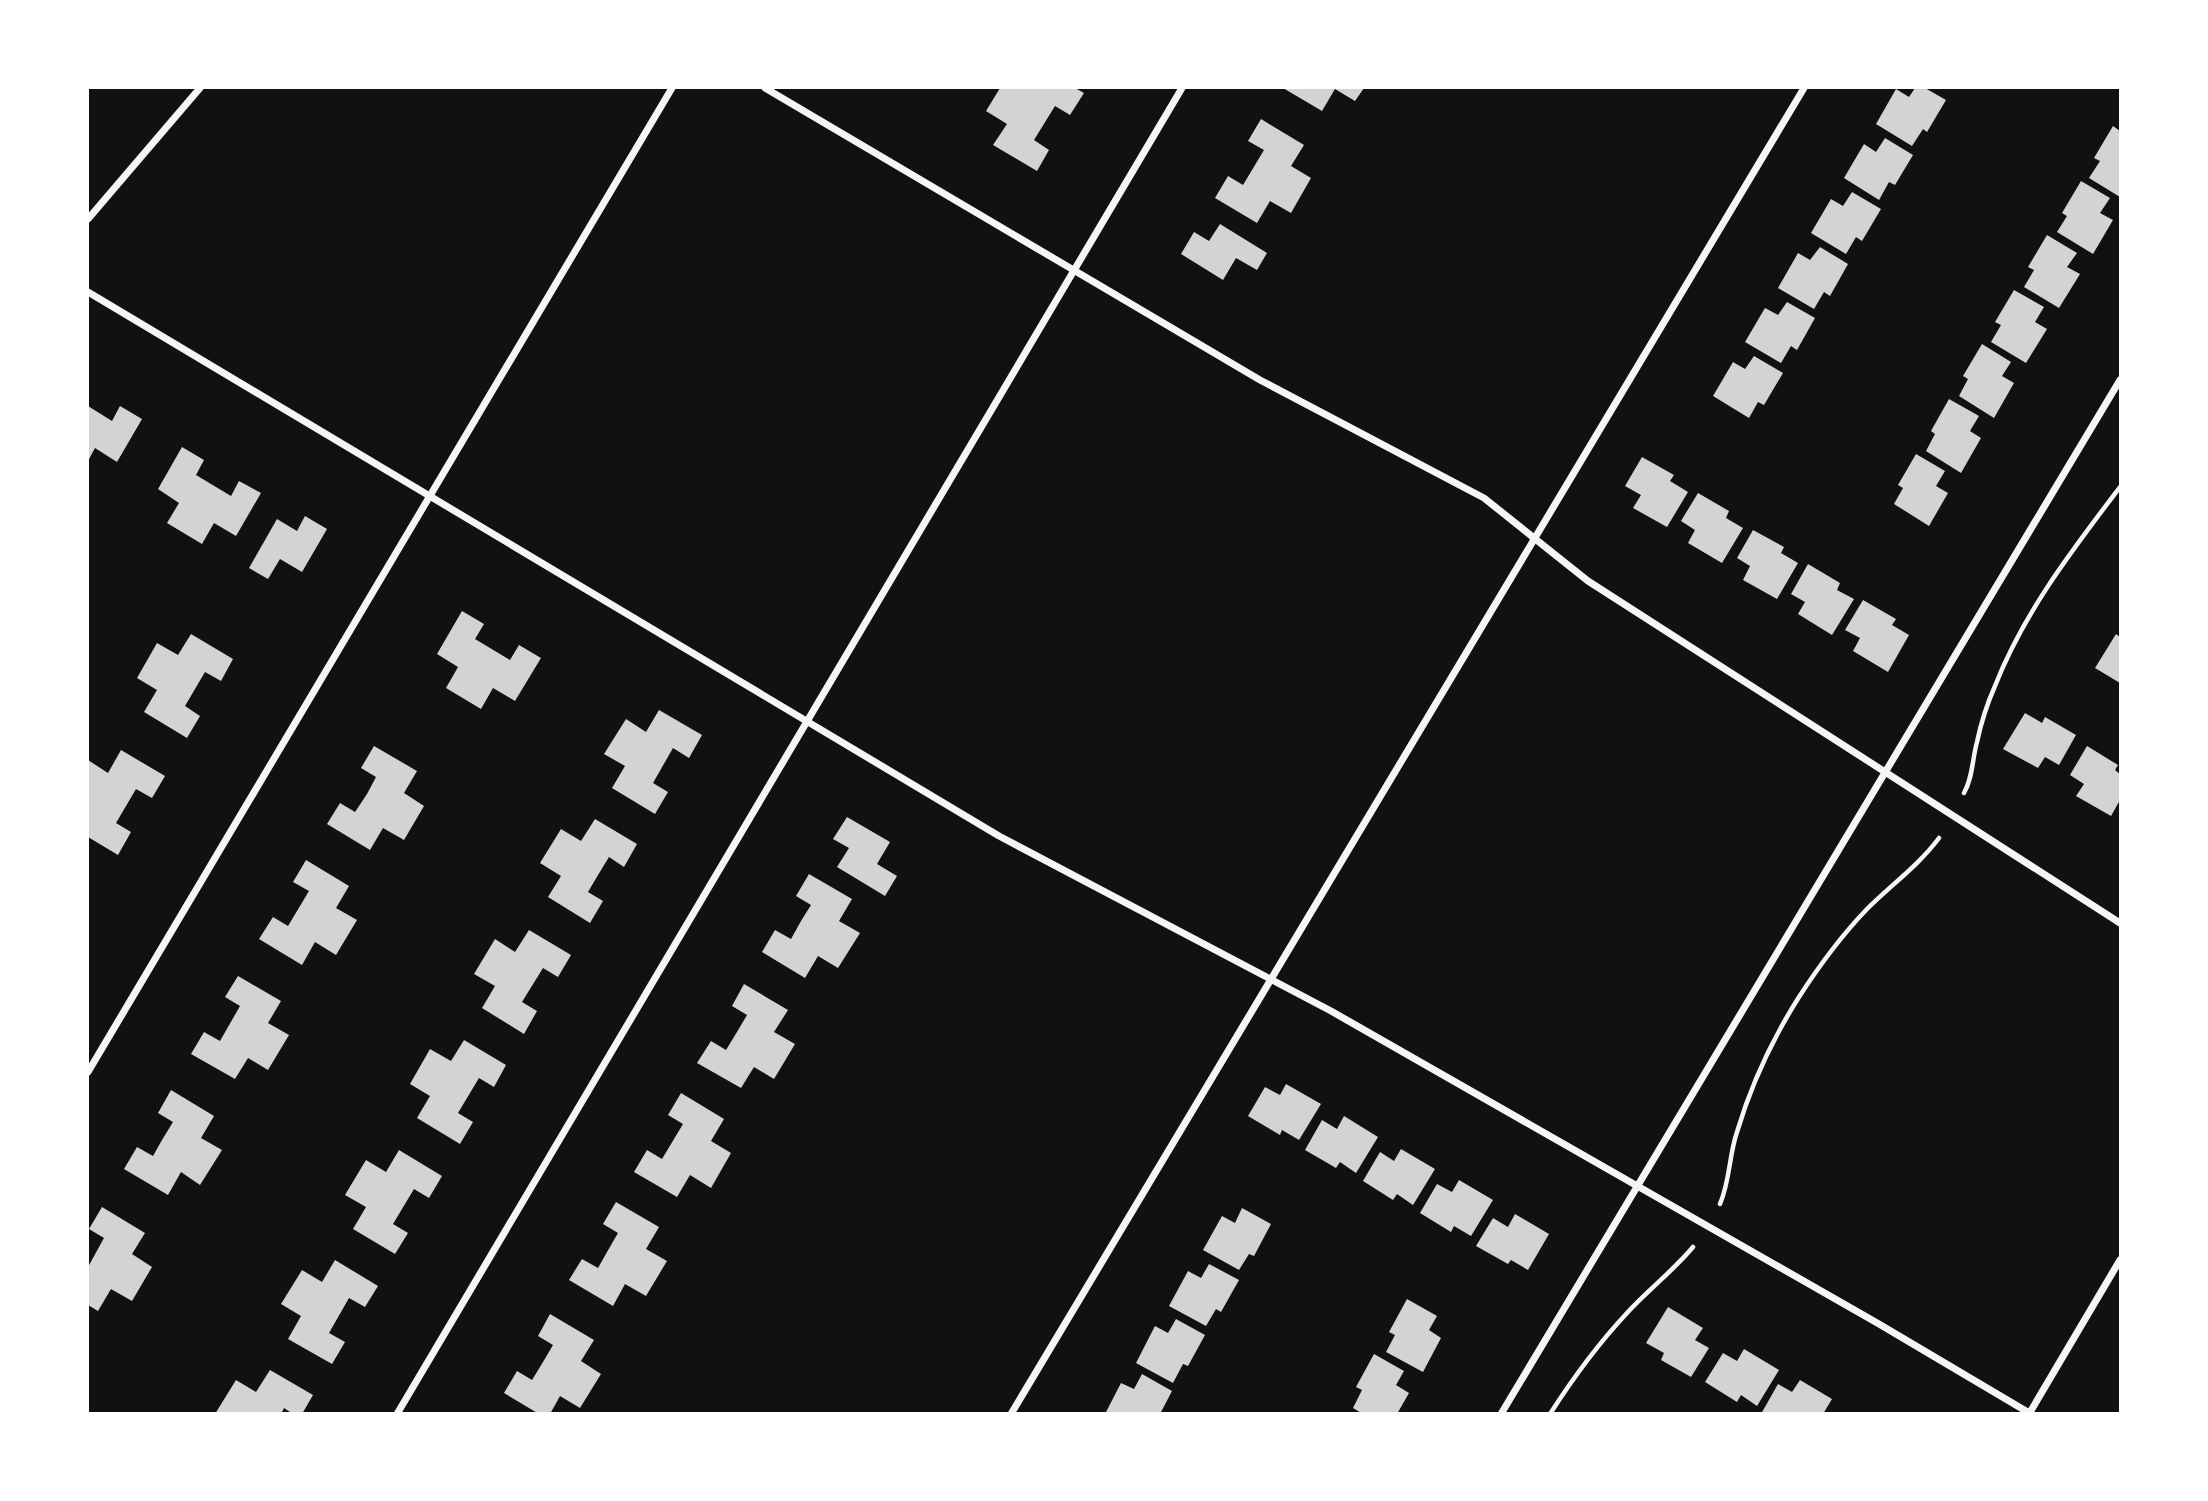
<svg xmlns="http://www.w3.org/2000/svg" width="2208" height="1501" viewBox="0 0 2208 1501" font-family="'Zilla Slab',serif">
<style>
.building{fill:#d3d3d3}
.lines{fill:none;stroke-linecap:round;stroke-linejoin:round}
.path{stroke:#f5f5f5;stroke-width:4.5}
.minor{stroke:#f5f5f5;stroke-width:7}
</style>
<rect width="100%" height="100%" fill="#111"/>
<!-- building -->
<g class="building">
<path d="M1000,88H1075L1084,93L1070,115L1055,106L1034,140L1049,150L1037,171L993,145L1007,124L986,111Z"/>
<path d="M1283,88H1364L1355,101L1335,89L1322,111Z"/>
<path d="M1915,88H1925L1946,100L1927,132L1923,129L1912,146L1876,124L1896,89L1909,97Z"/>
<path d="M1261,119L1304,145L1291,166L1311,178L1291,213L1270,201L1257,223L1215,198L1228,176L1243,185L1264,150L1248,141Z"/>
<path d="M2113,126L2120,131V197L2089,178L2100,161L2094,158Z"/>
<path d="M1885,138L1913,155L1895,185L1889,182L1879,200L1844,178L1864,144L1876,152Z"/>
<path d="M2081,181L2110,198L2100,213L2113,220L2093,254L2057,232L2067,216L2062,213Z"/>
<path d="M1852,192L1881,209L1862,241L1856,237L1846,254L1811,233L1831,199L1843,206Z"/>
<path d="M1220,224L1267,253L1257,270L1236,258L1223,280L1181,254L1194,232L1209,241Z"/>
<path d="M2047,235L2077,253L2067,267L2080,274L2059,308L2024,287L2034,270L2028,267Z"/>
<path d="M1820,247L1848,264L1830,296L1824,292L1814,309L1778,288L1798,253L1810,260Z"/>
<path d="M2014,290L2044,307L2035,322L2047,329L2026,363L1991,342L2001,325L1995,322Z"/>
<path d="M1787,302L1815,318L1797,350L1791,346L1781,363L1745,342L1765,308L1778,315Z"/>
<path d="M1982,344L2011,362L2002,376L2014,383L1994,418L1959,396L1968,379L1963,376Z"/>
<path d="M1754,356L1783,373L1764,405L1758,402L1749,418L1713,396L1733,362L1745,369Z"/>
<path d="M1949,399L1979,416L1970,431L1981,438L1961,473L1926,451L1935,434L1931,431Z"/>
<path d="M88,406L112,421L120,406L142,419L117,462L95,448L88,461Z"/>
<path d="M182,447L204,460L196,475L231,496L239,481L261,493L236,536L214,523L202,544L167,523L179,503L158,489Z"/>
<path d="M1916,454L1945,471L1936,486L1948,493L1929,526L1894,504L1903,488L1898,485Z"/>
<path d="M1642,457L1674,475L1670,481L1688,492L1667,527L1633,508L1641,495L1625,486Z"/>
<path d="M1698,493L1729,511L1726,518L1743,528L1722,563L1688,543L1695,530L1681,521Z"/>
<path d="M305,516L327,529L302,572L280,559L268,579L249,568L277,519L297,531Z"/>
<path d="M1753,530L1784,547L1781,553L1798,563L1777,599L1743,580L1750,566L1737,558Z"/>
<path d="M1808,564L1840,583L1837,590L1854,599L1832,635L1798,614L1805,602L1791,594Z"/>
<path d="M1863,600L1896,619L1892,625L1909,635L1888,672L1853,651L1860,638L1845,630Z"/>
<path d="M462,611L484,624L475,639L510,660L519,645L541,658L515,701L493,688L481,709L446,688L458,667L437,654Z"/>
<path d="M191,634L233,659L221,681L205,672L185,706L200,716L187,738L144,712L157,690L137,678L157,643L178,655Z"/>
<path d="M2116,634L2120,637V683L2095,668Z"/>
<path d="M659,710L702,735L689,758L673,748L653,783L668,792L655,814L612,788L625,766L604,754L626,719L646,732Z"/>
<path d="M2025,713L2042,723L2045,717L2076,735L2059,765L2045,757L2038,768L2003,749Z"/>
<path d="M374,746L417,771L404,793L424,806L404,840L383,828L370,850L327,824L340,803L355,812L367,794L376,777L361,768Z"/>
<path d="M2087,746L2118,765L2115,770L2120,774V800L2111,816L2076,796L2084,784L2070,775Z"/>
<path d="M121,750L165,776L152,798L136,789L116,823L131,832L118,855L88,837V760L108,773Z"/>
<path d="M847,817L890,842L877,864L897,876L885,896L837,867L849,848L833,839Z"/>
<path d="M595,819L637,844L624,867L609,857L598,875L588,892L603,901L590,923L548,897L561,876L540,863L561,829L581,841Z"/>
<path d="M306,860L349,886L336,908L357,920L336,955L315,942L302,965L259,939L273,917L288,926L309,891L293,882Z"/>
<path d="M809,874L852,899L839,921L860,933L838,968L818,956L805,978L762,952L775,930L791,939L801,921L811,905L796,896Z"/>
<path d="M529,930L571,955L558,977L543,968L522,1002L537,1011L524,1034L482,1008L495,986L474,974L495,939L515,952Z"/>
<path d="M238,976L281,1001L268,1023L289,1035L268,1070L248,1058L235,1079L191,1054L204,1032L220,1041L240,1006L225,997Z"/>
<path d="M744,984L788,1010L774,1032L795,1044L774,1079L754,1067L741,1088L697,1063L711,1041L726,1050L737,1032L747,1015L732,1006Z"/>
<path d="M464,1040L506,1065L494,1087L479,1078L458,1113L473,1122L460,1144L417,1118L430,1096L410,1084L430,1049L451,1061Z"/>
<path d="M1286,1084L1321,1104L1299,1140L1282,1130L1280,1135L1248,1116L1265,1087L1280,1095Z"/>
<path d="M171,1090L214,1116L201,1138L222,1150L200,1185L181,1172L168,1195L124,1169L137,1147L153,1156L162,1140L173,1122L158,1113Z"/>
<path d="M681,1093L724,1119L711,1141L731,1153L711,1188L690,1175L677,1197L634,1172L647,1150L662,1159L683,1124L668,1115Z"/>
<path d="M1344,1116L1378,1137L1356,1173L1340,1162L1336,1168L1305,1150L1322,1120L1337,1129Z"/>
<path d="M1401,1149L1435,1169L1413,1205L1397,1194L1393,1200L1363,1181L1380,1152L1394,1161Z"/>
<path d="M399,1150L442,1176L429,1198L414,1189L393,1224L408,1233L395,1254L353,1229L366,1207L345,1195L366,1160L386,1172Z"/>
<path d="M1459,1180L1493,1200L1471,1236L1454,1226L1451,1232L1420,1213L1437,1184L1452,1192Z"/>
<path d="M616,1202L659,1227L646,1249L667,1261L646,1296L625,1284L613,1306L569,1280L582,1259L598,1268L607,1252L618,1233L603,1224Z"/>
<path d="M102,1207L145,1233L132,1254L152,1267L132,1301L111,1289L98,1311L88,1305V1267L104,1238L89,1229Z"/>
<path d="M1242,1208L1271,1224L1254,1256L1249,1254L1239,1270L1203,1250L1222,1216L1235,1223Z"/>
<path d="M1515,1214L1549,1234L1528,1270L1511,1260L1508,1264L1476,1246L1493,1218L1508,1227Z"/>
<path d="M335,1260L378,1286L365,1307L349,1298L329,1333L345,1342L332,1364L288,1339L301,1316L281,1304L302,1270L322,1282Z"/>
<path d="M1209,1264L1239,1280L1221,1312L1216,1309L1206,1326L1169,1306L1188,1271L1201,1278Z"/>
<path d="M1407,1299L1437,1316L1429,1330L1441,1338L1423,1372L1386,1352L1395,1335L1389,1332Z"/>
<path d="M1668,1307L1703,1328L1695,1340L1709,1348L1691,1377L1661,1360L1664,1353L1646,1343Z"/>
<path d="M550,1314L594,1340L581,1361L601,1374L580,1408L560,1396L550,1414H539L504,1393L517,1371L532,1380L543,1362L553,1345L538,1336Z"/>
<path d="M1176,1319L1205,1335L1188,1366L1183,1364L1173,1383L1136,1363L1155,1326L1168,1333Z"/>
<path d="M1744,1349L1779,1370L1757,1406L1741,1395L1737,1402L1705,1382L1723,1353L1737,1361Z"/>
<path d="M1374,1354L1404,1371L1396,1385L1409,1393L1397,1414H1363L1353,1408L1362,1390L1356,1387Z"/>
<path d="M270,1370L313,1395L302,1414H293L284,1408L281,1414H215L236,1380L256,1392Z"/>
<path d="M1142,1374L1172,1391L1160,1414H1105L1121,1383L1134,1389Z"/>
<path d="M1800,1380L1832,1399L1823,1414H1761L1778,1384L1792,1392Z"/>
</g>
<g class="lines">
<!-- path -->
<g class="path">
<path d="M1964,793C1973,777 1972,760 1977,742C1981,723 1987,704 1995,686C2024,612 2073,549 2120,487"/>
<path d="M1720,1204C1730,1181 1729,1155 1737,1132C1751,1085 1773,1038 1799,997C1819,966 1842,935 1867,909C1891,885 1919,865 1939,838"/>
<path d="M1550,1414C1573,1378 1598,1344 1627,1313C1648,1290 1673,1271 1693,1247"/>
</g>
<!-- minor -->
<g class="minor">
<path d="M765,88L1260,380L1484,498L1588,581L2120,923"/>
<path d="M88,219L200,88"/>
<path d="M88,292L999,836L1331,1011L1879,1324L2031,1414"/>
<path d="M88,1072L672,88"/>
<path d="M397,1414L1182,88"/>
<path d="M1011,1414L1804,88"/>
<path d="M1501,1414L2120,380"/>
<path d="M2029,1414L2120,1260"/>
</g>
</g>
<!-- border -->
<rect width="2208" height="1501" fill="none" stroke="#ffffff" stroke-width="178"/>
</svg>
